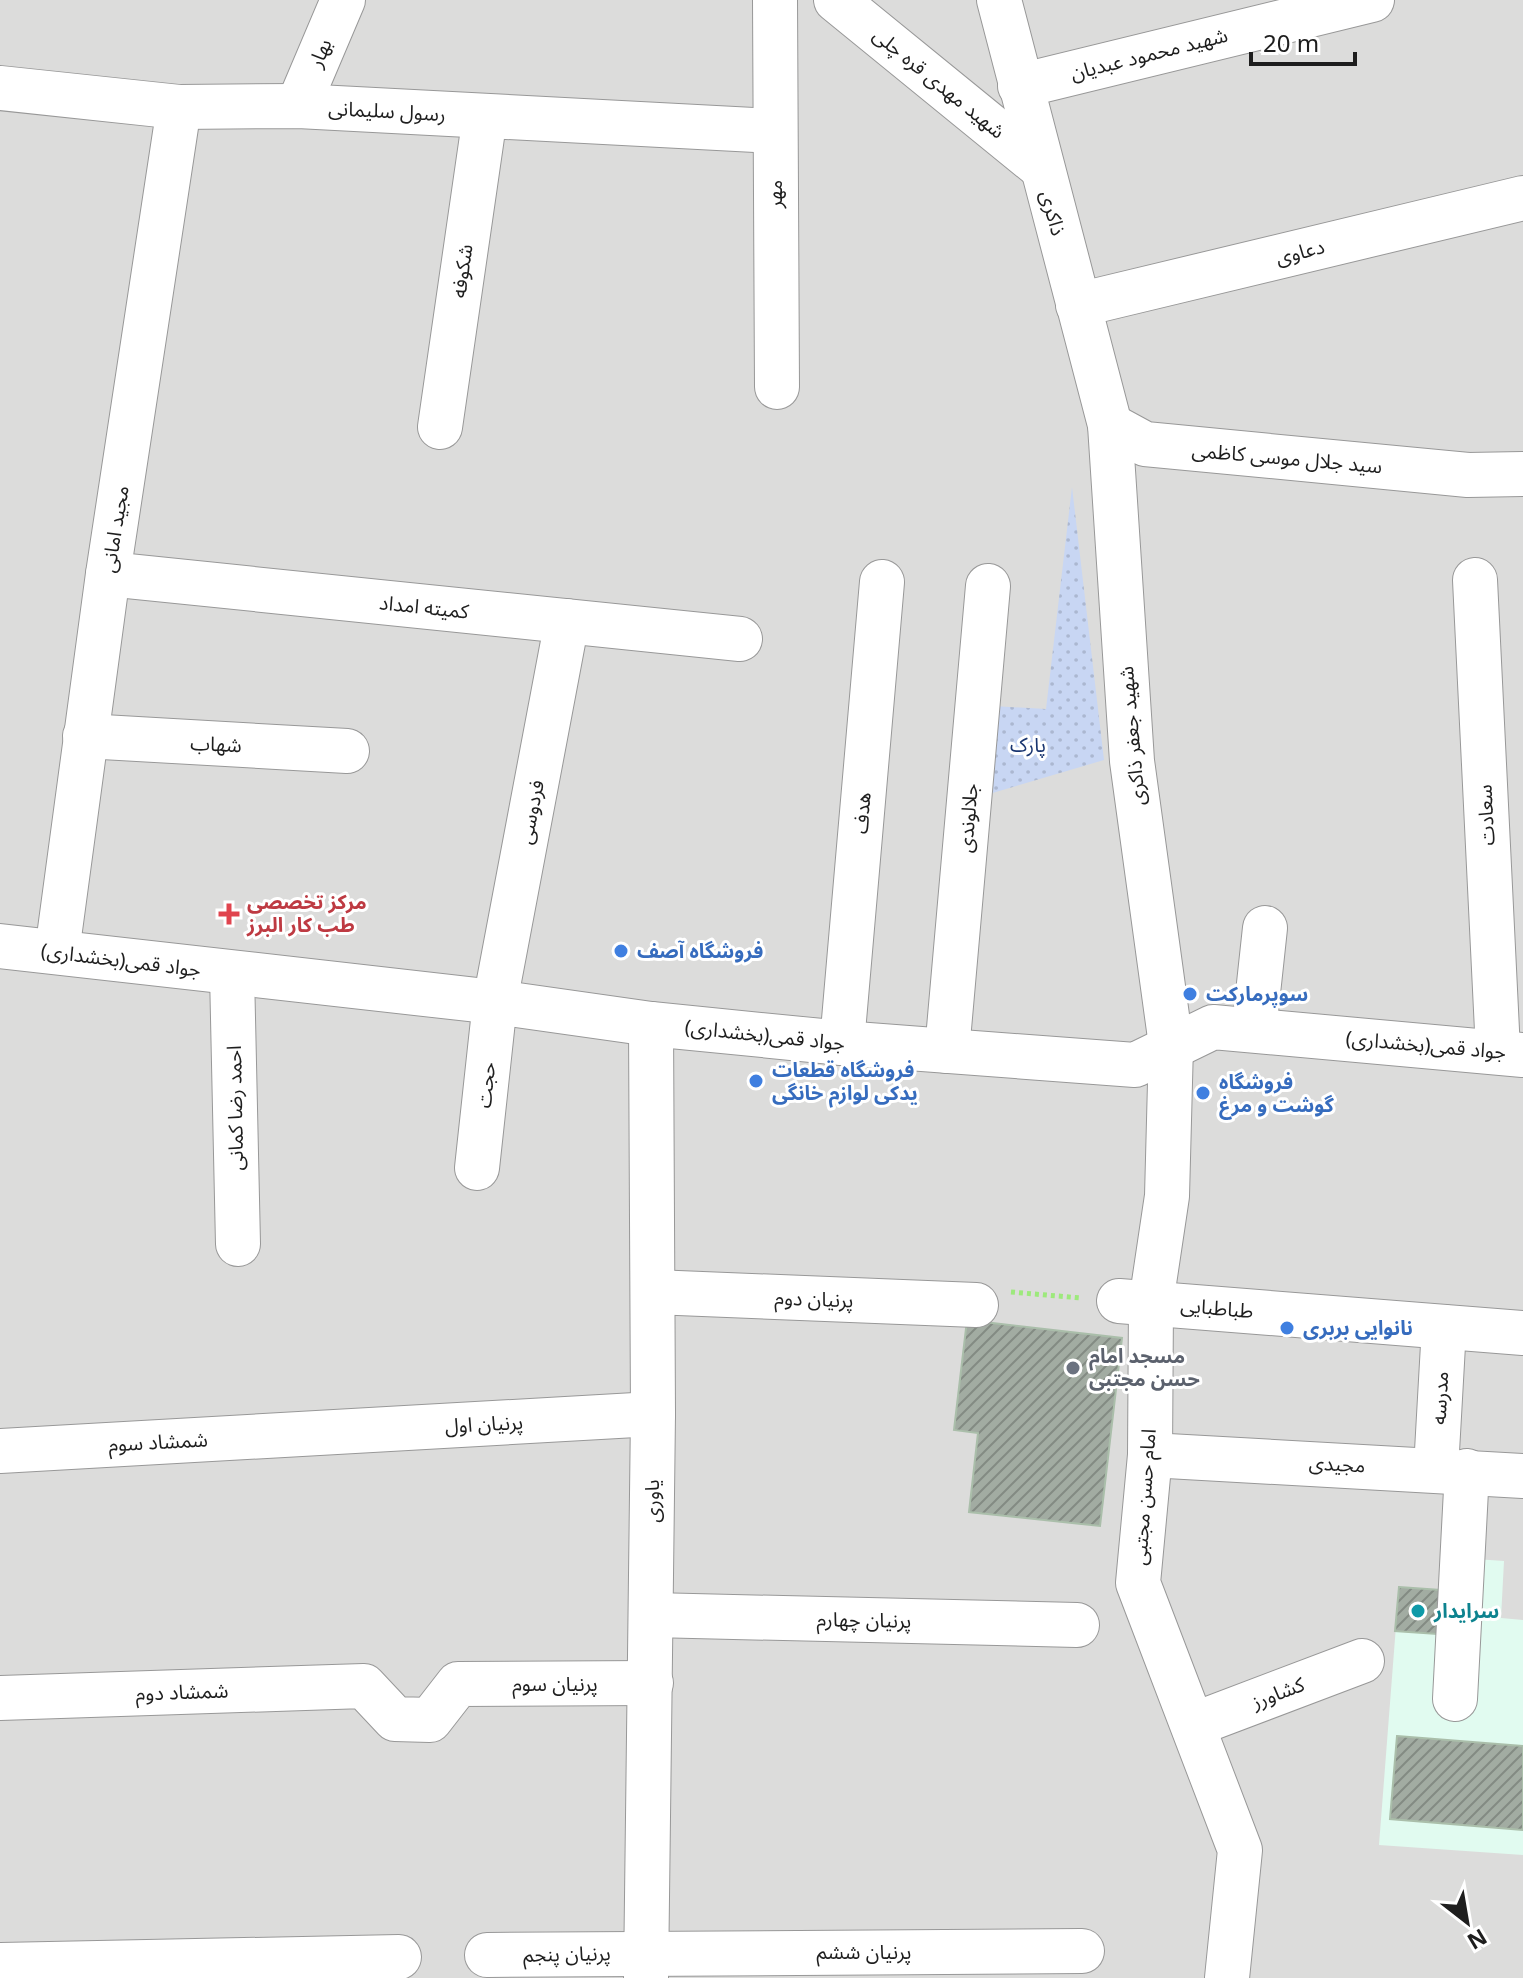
<svg xmlns="http://www.w3.org/2000/svg" width="1523" height="1978" viewBox="0 0 1523 1978" font-family="'Noto Sans','Noto Sans Arabic',sans-serif">
<style>
.residential{fill:#dcdcdb}
.education{fill:#e1fbf0}
.park{fill:url(#park-dots)}
.building{fill:url(#building-hatch);stroke:#aabeaa;stroke-width:2}
.lines{fill:none;stroke-linecap:round;stroke-linejoin:round}
.minor-casing{stroke:#989898;stroke-width:46}
.path{stroke:#9de97c;stroke-width:5;stroke-dasharray:4 4;stroke-linecap:butt}
.minor{stroke:#fff;stroke-width:44}
.health-dot{fill:#e0444e;stroke:#fff;stroke-width:3}
.shop-dot{fill:#3f7fe0;stroke:#fff;stroke-width:3}
.worship-dot{fill:#6b7280;stroke:#fff;stroke-width:3}
.culture-dot{fill:#0f9aa8;stroke:#fff;stroke-width:3}
.labels{text-anchor:middle;stroke-width:6;stroke-linejoin:round;paint-order:stroke}
.street-label{font-size:20px;fill:#1e1e1e;stroke:#fff}
.park-label{font-size:20px;fill:#193570;stroke:#fff}
.health-label{font-size:20px;font-weight:bold;fill:#be3a42;stroke:#fff;text-anchor:start}
.shop-label{font-size:20px;font-weight:bold;fill:#366cbe;stroke:#fff;text-anchor:start}
.worship-label{font-size:20px;font-weight:bold;fill:#5b616d;stroke:#fff;text-anchor:start}
.culture-label{font-size:20px;font-weight:bold;fill:#0d838f;stroke:#fff;text-anchor:start}
</style>
<defs>
<pattern id="park-dots" width="8" height="8" patternUnits="userSpaceOnUse" patternTransform="scale(2)"><rect width="8" height="8" fill="#c8d6f3"/><path d="M2 2h.1M6 6h.1" fill="none" stroke="#abb7d0" stroke-width="1.8" stroke-linecap="round"/></pattern>
<pattern id="building-hatch" width="6" height="6" patternUnits="userSpaceOnUse" patternTransform="scale(2)"><rect width="6" height="6" fill="#a2aca2"/><path d="M-1 1l2-2M0 6l6-6M5 7l2-2" fill="none" stroke="#838b83"/></pattern>
</defs>
<rect width="100%" height="100%" fill="#e6eee8"/>
<!-- residential -->
<rect class="residential" x="0" y="0" width="1523" height="1978"/>
<!-- education -->
<path class="education" d="M1475,1559L1504,1561L1501,1618L1523,1620V1855L1379,1845L1399,1587L1440,1590Z"/>
<!-- park -->
<path class="park" d="M1072,487L1104,760L989,794L993,706L1046,709Z"/>
<!-- building -->
<g class="building">
<path d="M967,1320L1122,1338L1100,1526L969,1512L978,1433L954,1430Z"/>
<path d="M1399,1587L1440,1590L1437,1634L1395,1631Z"/>
<path d="M1397,1736L1523,1746V1830L1390,1819Z"/>
</g>
<g class="lines">
<!-- minor casing -->
<g class="minor-casing">
<g id="minor">
<path d="M775,0L777,387"/>
<path d="M836,0L1041,167"/>
<path d="M999,0L1110,425L1132,761L1171,1045L1167,1196L1151,1303L1150,1455L1138,1583L1240,1850L1227,1978"/>
<path d="M1020,86L1372,0"/>
<path d="M0,88L179,107L298,106L775,131"/>
<path d="M298,106L343,0"/>
<path d="M1078,305L1523,198"/>
<path d="M1110,425L1145,444L1468,475L1523,474"/>
<path d="M440,427L485,116"/>
<path d="M108,574L740,639"/>
<path d="M1475,580L1498,1051"/>
<path d="M85,736L347,751"/>
<path d="M0,946L495,1002L651,1024L842,1043L1135,1065L1213,1027L1523,1055"/>
<path d="M57,952L108,574L179,107"/>
<path d="M232,973L238,1244"/>
<path d="M1254,1030L1265,928"/>
<path d="M842,1043L882,582"/>
<path d="M947,1051L988,586"/>
<path d="M477,1168L495,1002L567,621"/>
<path d="M653,1292L976,1305"/>
<path d="M1119,1301L1523,1333"/>
<path d="M0,1451L653,1414"/>
<path d="M1150,1455L1523,1476"/>
<path d="M1436,1469L1444,1327"/>
<path d="M652,1615L1077,1625"/>
<path d="M0,1698L364,1686L395,1719L430,1720L458,1684L651,1683"/>
<path d="M1455,1699L1467,1471"/>
<path d="M1193,1725L1362,1661"/>
<path d="M487,1955L1082,1951"/>
<path d="M0,1965L399,1957"/>
<path d="M646,1978L653,1414L651,1024"/>
</g>
</g>
<!-- path -->
<path class="path" d="M1011,1292L1081,1298"/>
<!-- minor -->
<use href="#minor" class="minor"/>
</g>
<!-- markers -->
<path class="health-dot" d="M225 902h8v8h8v8h-8v8h-8v-8h-8v-8h8z"/>
<g class="shop-dot">
<circle cx="621" cy="951" r="8"/>
<circle cx="1190" cy="994" r="8"/>
<circle cx="756" cy="1081" r="8"/>
<circle cx="1203" cy="1093" r="8"/>
<circle cx="1287" cy="1328" r="8"/>
</g>
<circle class="worship-dot" cx="1073" cy="1368" r="8"/>
<circle class="culture-dot" cx="1418" cy="1611" r="8"/>
<g class="labels">
<!-- street labels -->
<g class="street-label">
<text transform="translate(320 53) rotate(-67)" y="7">بهار</text>
<text transform="translate(1149 54) rotate(-14)" y="7">شهید محمود عبدیان</text>
<text transform="translate(939 83) rotate(39)" y="7">شهید مهدی قره چلی</text>
<text transform="translate(387 111) rotate(3)" y="7">رسول سلیمانی</text>
<text transform="translate(775 194) rotate(-90)" y="7">مهر</text>
<text transform="translate(1053 213) rotate(75)" y="7">ذاکری</text>
<text transform="translate(1300 252) rotate(-14)" y="7">دعاوی</text>
<text transform="translate(462 271) rotate(-82)" y="7">شکوفه</text>
<text transform="translate(1287 458) rotate(5)" y="7">سید جلال موسی کاظمی</text>
<text transform="translate(115 529) rotate(-81)" y="7">مجید امانی</text>
<text transform="translate(424 607) rotate(6)" y="7">کمیته امداد</text>
<text transform="translate(1132 736) rotate(-95)" y="7">شهید جعفر ذاکری</text>
<text transform="translate(216 744) rotate(3)" y="7">شهاب</text>
<text transform="translate(531 812) rotate(-79)" y="7">فردوسی</text>
<text transform="translate(862 813) rotate(-85)" y="7">هدف</text>
<text transform="translate(1486 815) rotate(-93)" y="7">سعادت</text>
<text transform="translate(968 818) rotate(-85)" y="7">جلالوندی</text>
<text transform="translate(121 960) rotate(7)" y="7">جواد قمی(بخشداری)</text>
<text transform="translate(765 1035) rotate(6)" y="7">جواد قمی(بخشداری)</text>
<text transform="translate(1426 1045) rotate(5)" y="7">جواد قمی(بخشداری)</text>
<text transform="translate(486 1085) rotate(-84)" y="7">حجت</text>
<text transform="translate(235 1108) rotate(-91)" y="7">احمد رضا کمانی</text>
<text transform="translate(814 1299) rotate(2)" y="7">پرنیان دوم</text>
<text transform="translate(1217 1308) rotate(5)" y="7">طباطبایی</text>
<text transform="translate(1440 1398) rotate(-87)" y="7">مدرسه</text>
<text transform="translate(484 1424) rotate(-3)" y="7">پرنیان اول</text>
<text transform="translate(158 1442) rotate(-3)" y="7">شمشاد سوم</text>
<text transform="translate(1337 1464) rotate(3)" y="7">مجیدی</text>
<text transform="translate(1144 1497) rotate(-86)" y="7">امام حسن مجتبی</text>
<text transform="translate(652 1501) rotate(-90)" y="7">یاوری</text>
<text transform="translate(864 1620) rotate(1)" y="7">پرنیان چهارم</text>
<text x="555" y="1691">پرنیان سوم</text>
<text transform="translate(182 1692) rotate(-2)" y="7">شمشاد دوم</text>
<text transform="translate(1278 1693) rotate(-21)" y="7">کشاورز</text>
<text x="864" y="1959">پرنیان ششم</text>
<text transform="translate(567 1954) rotate(-1)" y="7">پرنیان پنجم</text>
</g>
<!-- park labels -->
<g class="park-label">
<text x="1028" y="752">پارک</text>
</g>
<!-- health labels -->
<g class="health-label">
<text x="247" y="909">مرکز تخصصی<tspan x="247" dy="23">طب کار البرز</tspan></text>
</g>
<!-- shop labels -->
<g class="shop-label">
<text x="637" y="958">فروشگاه آصف</text>
<text x="1206" y="1001">سوپرمارکت</text>
<text x="772" y="1077">فروشگاه قطعات<tspan x="772" dy="23">یدکی لوازم خانگی</tspan></text>
<text x="1219" y="1089">فروشگاه<tspan x="1219" dy="23">گوشت و مرغ</tspan></text>
<text x="1303" y="1335">نانوایی بربری</text>
</g>
<!-- worship labels -->
<g class="worship-label">
<text x="1089" y="1363">مسجد امام<tspan x="1089" dy="23">حسن مجتبی</tspan></text>
</g>
<!-- culture labels -->
<g class="culture-label">
<text x="1434" y="1618">سرایدار</text>
</g>
</g>
<!-- north arrow -->
<g transform="translate(1467 1922) rotate(149)" stroke="#ffffff" stroke-width="6" paint-order="stroke">
<path d="M0-6L14 30L0 20L-14 30Z" fill="#1e1e1e"/>
<text y="-12" font-size="22" font-weight="bold" text-anchor="middle" fill="#1e1e1e">N</text>
</g>
<!-- scale -->
<path d="M1251 52v12h104v-12" fill="none" stroke="#1e1e1e" stroke-width="4"/>
<text x="1263" y="52" font-size="24" fill="#1e1e1e" stroke="#ffffff" stroke-width="6" paint-order="stroke">20 m</text>
</svg>
